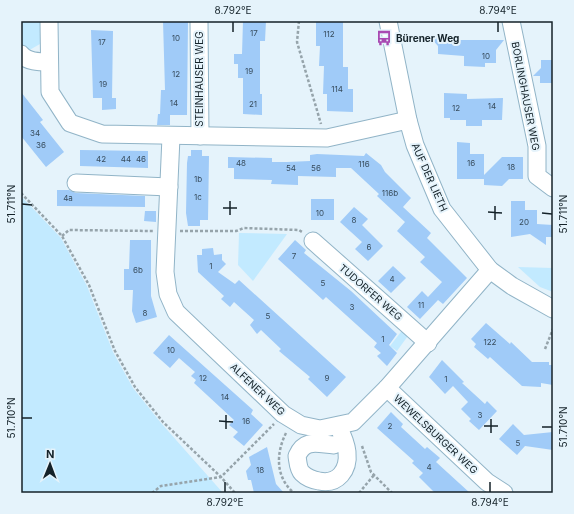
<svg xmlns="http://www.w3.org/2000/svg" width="574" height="514" viewBox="0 0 574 514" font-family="Inter,sans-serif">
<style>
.green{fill:#c2eaff}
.building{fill:#a0cbf8}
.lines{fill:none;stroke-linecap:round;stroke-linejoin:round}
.minor-casing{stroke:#91b4c7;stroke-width:19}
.path{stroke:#96a4ab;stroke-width:2.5;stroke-dasharray:3 2;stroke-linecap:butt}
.minor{stroke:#fff;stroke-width:17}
.ticks{fill:none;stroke:#142229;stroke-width:1.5}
.labels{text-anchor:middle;stroke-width:4;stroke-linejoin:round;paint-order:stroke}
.number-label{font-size:8px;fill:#374c5d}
.poi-label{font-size:10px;font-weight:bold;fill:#142229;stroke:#e5f3fb;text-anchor:start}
.street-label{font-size:10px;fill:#142229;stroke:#e5f3fb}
.neatline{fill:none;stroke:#142229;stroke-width:1.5}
.ticks-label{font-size:10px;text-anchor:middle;fill:#142229}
</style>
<rect width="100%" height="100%" fill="#e5f3fb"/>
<!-- green -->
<g class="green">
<path d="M21,21H41L40,44L26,52L21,45Z"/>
<path d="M21,196L61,238L87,286L113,352L133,388L161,423L223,493H21Z"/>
<path d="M239,233L287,234L253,281L238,265Z"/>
<path d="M518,267L553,268V292L540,287Z"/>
<path d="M404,328L410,333L397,351L390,346Z"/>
</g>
<!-- building -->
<g class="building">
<path d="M163,21H188L187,115H170V125H157L158,114H160L161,90H165Z"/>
<path d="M243,21H266L265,41H260V94H262V115L243,114V78H238V64H234V54H242Z"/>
<path d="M316,21H343V67H348V89H353V112L327,111V94H323L324,66H319L320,46H316Z"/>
<path d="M91,30L113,31L112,98H116V109L102,110V98H93Z"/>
<path d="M429,36L457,37V40H504L496,50V63H485V67L464,66V56L438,54V46Z"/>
<path d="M541,60H553V83H540V76H533L541,68Z"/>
<path d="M21,92L43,120L40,122L64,152L46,167L21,136Z"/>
<path d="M444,93L467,94V99L503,98L502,120H482V126H466V120H450V118H444Z"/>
<path d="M457,142L470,143V154H484V175L502,157H523V179H509L502,186L484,185V179H457Z"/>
<path d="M80,150L148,151V168L80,166Z"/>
<path d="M191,150H202V156H209L208,220H200V226H188L186,213L187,163L188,156H191Z"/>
<path d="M366,153L381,165L385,172L411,198L403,207L431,233L427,238L467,278L443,304L438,300L420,319L407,307L422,291L428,297L442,282L420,262L425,257L397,231L405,222L377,196L379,194L351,168H336V177L298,176V185L271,184L272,180L234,179V168H228V157L272,158V162H287L310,161V155L317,154L364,156Z"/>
<path d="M57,190H69L76,193L145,196V207L57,206Z"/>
<rect x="311" y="199" width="23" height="21"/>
<path d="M511,201H525V210H537V224L553,225V237H546V245L530,234L511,237Z"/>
<path d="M354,207L368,219L362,225L383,246L368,261L355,249L362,242L340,222Z"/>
<path d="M145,211H156V222L144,221Z"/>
<path d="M130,240H151V296L157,317L136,323L132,311L133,290H124V269H129Z"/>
<path d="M295,240L306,250L304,253L351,291L397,334L389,345L397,353L387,366L377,356L381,353L374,347L377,343L326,297L323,300L278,259Z"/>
<path d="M213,248L214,255L222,254V260L226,264L218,272L235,284L239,280L346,377L327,397L308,379L310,377L279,351L281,349L261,330L257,334L250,325L254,320L234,302L230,307L221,299L224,296L198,272L197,255H202V249Z"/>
<path d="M393,266L406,278L391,293L378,281Z"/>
<path d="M486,323L510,344L511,342L532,362H549V365H553V385L541,383V387L522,386L490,357L488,359L474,347L476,344L471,339Z"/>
<path d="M169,335L253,410L251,414L263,425L244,446L233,437L238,432L229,425L234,420L194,383L196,380L191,376L195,372L179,358L170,368L153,353Z"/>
<path d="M442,360L464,382L462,383L485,404L487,401L497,411L479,430L469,421L471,419L461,409L468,402L453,386L445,394L429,377Z"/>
<path d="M391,412L403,424L401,427L425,449L427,447L440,458L436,462L470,493H435L419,477L423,473L412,463L414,461L377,428Z"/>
<path d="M513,424L524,435L553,432V450L525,446L517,455L499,439Z"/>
<path d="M267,447L276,484L284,493H254L251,480H248L246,471L251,465L249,457Z"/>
</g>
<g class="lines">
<!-- minor casing -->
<g class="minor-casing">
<g id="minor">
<path d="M49,21L50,92L70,123L102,134L327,138L408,120"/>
<path d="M199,21L200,136"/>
<path d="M388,21L408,120L415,145L442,209L490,270L512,286L553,309"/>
<path d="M511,21L537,146V176L553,188"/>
<path d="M21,54C27,62 39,62 49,62"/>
<path d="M171,137L165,272L168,294L176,312L283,414L301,425L320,429L353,422L387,388L490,270"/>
<path d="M76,183L169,187"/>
<path d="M313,241L428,343"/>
<path d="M387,388L487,482L504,493"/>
<path d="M334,445C318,444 305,438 297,456C298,462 298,469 302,473C307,478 313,480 319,481C338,485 349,470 347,452C346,443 342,434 338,426"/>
</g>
</g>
<!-- path -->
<g class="path">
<path d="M299,21L297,42L321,124"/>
<path d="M21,193L62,236L89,285L115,351L135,387L163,422L221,477L235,493"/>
<path d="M180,231H236L244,228L299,230L302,232"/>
<path d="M62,236L69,230L153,231"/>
<path d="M545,349L553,329"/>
<path d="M286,433C276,453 275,477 294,493"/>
<path d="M362,446L371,472L392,493"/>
<path d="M152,493L161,486L221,477L274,424"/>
<path d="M359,493L374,475"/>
</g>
<!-- minor -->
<use href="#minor" class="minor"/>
</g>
<!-- ticks -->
<path class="ticks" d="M233,32V22M498,32V22M22,204L32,205M223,208H237M488,212L502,213M542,213L552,214M230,215V201M495,220V206M22,418H32M219,421L233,422M484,426H498M542,427H552M226,429V415M491,433V419M225,492V482M490,492V482"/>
<!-- icons -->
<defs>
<g id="bus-bare" transform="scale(1.2)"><path d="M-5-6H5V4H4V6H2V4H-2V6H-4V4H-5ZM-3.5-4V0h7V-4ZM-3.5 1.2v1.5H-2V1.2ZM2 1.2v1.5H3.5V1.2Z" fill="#a849b2" stroke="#e5f3fb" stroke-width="2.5" paint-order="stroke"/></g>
</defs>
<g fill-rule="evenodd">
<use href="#bus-bare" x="384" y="38"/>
</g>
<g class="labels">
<!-- number labels -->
<g class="number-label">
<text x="254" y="36">17</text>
<text x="329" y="37">112</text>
<text x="176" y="41">10</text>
<text x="102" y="45">17</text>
<text x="486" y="59">10</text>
<text x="249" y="74">19</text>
<text x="176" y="77">12</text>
<text x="103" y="87">19</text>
<text x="337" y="92">114</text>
<text x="174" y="106">14</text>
<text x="253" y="107">21</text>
<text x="492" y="109">14</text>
<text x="456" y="111">12</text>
<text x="35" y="136">34</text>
<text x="41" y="148">36</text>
<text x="101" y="162">42</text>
<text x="126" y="162">44</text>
<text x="141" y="162">46</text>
<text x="241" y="166">48</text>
<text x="471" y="166">16</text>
<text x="364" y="167">116</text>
<text x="511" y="170">18</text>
<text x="291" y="171">54</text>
<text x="316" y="171">56</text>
<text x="198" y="182">1b</text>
<text x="390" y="196">116b</text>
<text x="198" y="200">1c</text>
<text x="68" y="201">4a</text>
<text x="320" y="216">10</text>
<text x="354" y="223">8</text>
<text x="524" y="225">20</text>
<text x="369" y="250">6</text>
<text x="294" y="259">7</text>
<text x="211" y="269">1</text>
<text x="138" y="273">6b</text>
<text x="392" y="282">4</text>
<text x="323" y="286">5</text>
<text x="421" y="308">11</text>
<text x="352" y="310">3</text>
<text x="145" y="316">8</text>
<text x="268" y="319">5</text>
<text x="383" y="342">1</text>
<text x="490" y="345">122</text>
<text x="171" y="353">10</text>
<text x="203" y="381">12</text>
<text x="327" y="381">9</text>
<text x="446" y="382">1</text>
<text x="225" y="400">14</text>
<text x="480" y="418">3</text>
<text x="246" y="424">16</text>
<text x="390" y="429">2</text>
<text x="518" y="446">5</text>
<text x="429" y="470">4</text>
<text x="260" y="473">18</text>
</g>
<!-- poi labels -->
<g class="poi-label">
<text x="396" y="42">Bürener Weg</text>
</g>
<!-- street labels -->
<g class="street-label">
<text transform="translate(199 79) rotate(-90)" y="4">STEINHAUSER WEG</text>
<text transform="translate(526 96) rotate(79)" y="4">BORLINGHAUSER WEG</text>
<text transform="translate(430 177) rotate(66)" y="4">AUF DER LIETH</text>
<text transform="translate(371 292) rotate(41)" y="4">TUDORFER WEG</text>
<text transform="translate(258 389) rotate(43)" y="4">ALFENER WEG</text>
<text transform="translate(436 434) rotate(43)" y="4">WEWELSBURGER WEG</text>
</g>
</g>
<!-- border -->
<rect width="574" height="514" fill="none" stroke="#e5f3fb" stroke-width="44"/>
<!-- north arrow -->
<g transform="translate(50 464) rotate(1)" stroke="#e5f3fb" stroke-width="3" paint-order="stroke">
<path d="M0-3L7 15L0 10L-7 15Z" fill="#142229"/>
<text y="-6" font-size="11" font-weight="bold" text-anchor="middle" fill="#142229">N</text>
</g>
<rect x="22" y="22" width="530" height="470" class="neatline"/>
<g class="ticks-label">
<text x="233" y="14">8.792°E</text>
<text x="498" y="14">8.794°E</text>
<text transform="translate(11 204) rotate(-90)" y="4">51.711°N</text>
<text transform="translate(563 214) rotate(-90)" y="4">51.711°N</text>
<text transform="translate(11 418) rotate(-90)" y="4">51.710°N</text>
<text transform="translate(563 427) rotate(-90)" y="4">51.710°N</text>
<text x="225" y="506">8.792°E</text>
<text x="490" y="506">8.794°E</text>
</g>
</svg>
